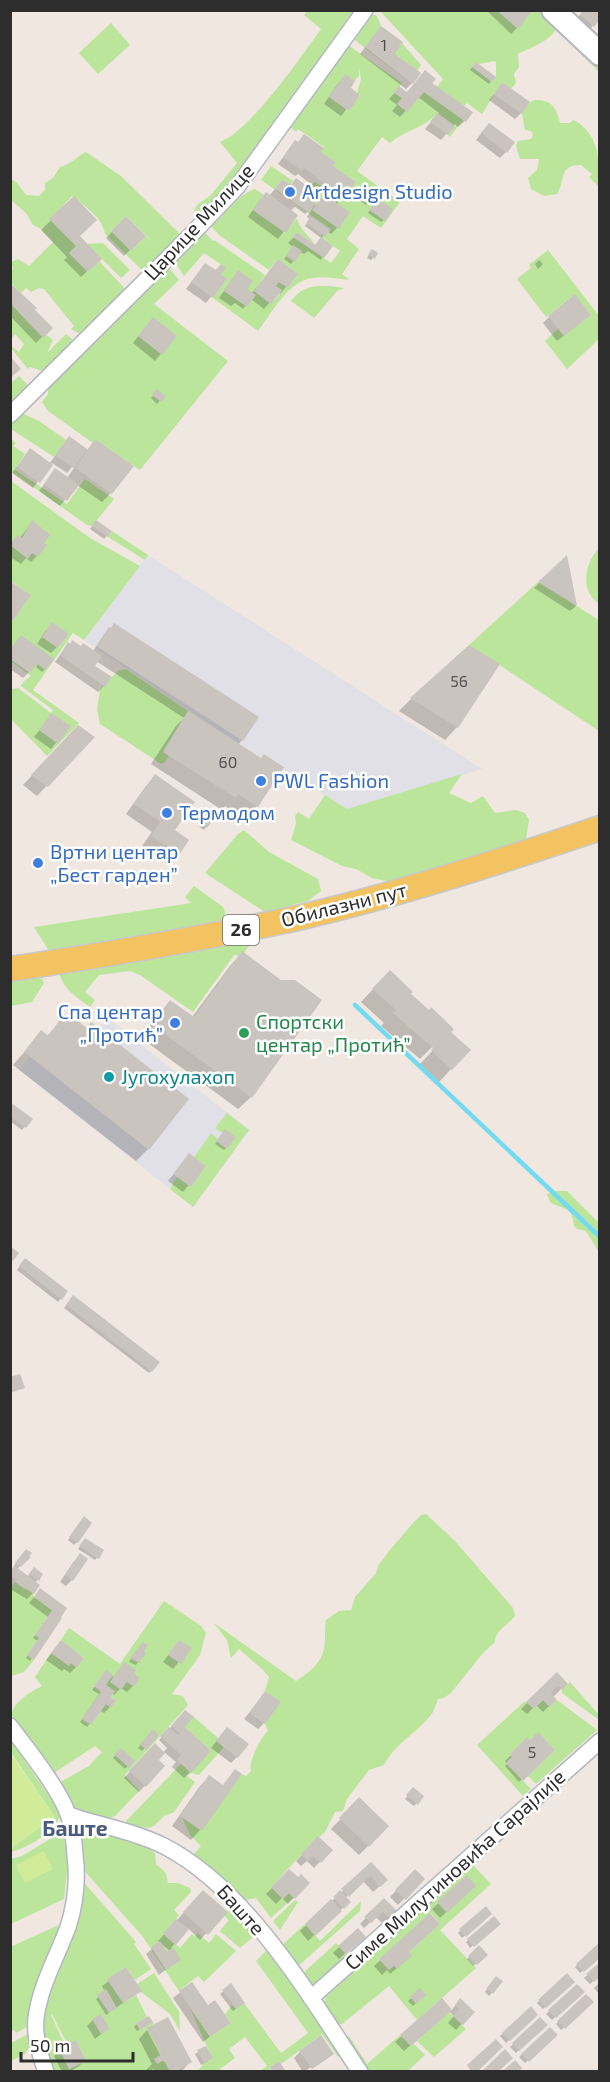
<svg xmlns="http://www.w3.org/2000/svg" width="610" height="2082" viewBox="0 0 610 2082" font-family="'Exo 2',sans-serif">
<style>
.industrial{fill:#e1e0e7}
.green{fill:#bce59c;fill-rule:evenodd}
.pitch{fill:#d1ec98}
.shadow{fill:#0003}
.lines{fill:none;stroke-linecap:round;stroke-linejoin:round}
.stream{stroke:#73dbf1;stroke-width:4.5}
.building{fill:#cac4bf}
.street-casing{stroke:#b3b7c0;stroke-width:18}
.secondary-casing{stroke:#b3b7c0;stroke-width:26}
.primary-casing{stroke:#c8c8c8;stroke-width:27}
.street{stroke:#fff;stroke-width:15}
.secondary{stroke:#fff;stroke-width:22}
.primary{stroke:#f3c361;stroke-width:24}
.shop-dot{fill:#3f7fe0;stroke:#fff;stroke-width:2}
.leisure-dot{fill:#2e9e5b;stroke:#fff;stroke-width:2}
.culture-dot{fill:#0f9aa8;stroke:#fff;stroke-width:2}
.labels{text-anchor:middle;stroke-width:5;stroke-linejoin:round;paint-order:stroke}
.number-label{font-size:16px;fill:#545352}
.shield{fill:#fff;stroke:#6c6c6c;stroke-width:1.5}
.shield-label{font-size:18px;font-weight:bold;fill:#2d2d2d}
.shop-label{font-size:20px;fill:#366cbe;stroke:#fff;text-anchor:start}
.street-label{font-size:20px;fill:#2d2d2d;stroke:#fff}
.leisure-label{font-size:20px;fill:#27864d;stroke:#fff;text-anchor:start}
.culture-label{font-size:20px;fill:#0d838f;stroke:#fff;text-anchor:start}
.neighbourhood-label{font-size:21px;font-weight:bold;fill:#4c5a7f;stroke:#fff}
</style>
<rect width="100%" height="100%" fill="#efe7e0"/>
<!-- industrial -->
<g class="industrial">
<path d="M148,555L482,769L347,809L283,769L284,766L264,754L261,758L84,640Z"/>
<path d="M63,1016L71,1022L74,1018L87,1028L91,1022L96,1026L112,1022L249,1130L193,1207L19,1070L29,1057L24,1052L41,1030L49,1035Z"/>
</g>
<!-- green -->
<g class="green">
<path d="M307,11H355C313,76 267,142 216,201C194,227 169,250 145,273L105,234C103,218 85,206 72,196L62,207L66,213L59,211L50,219L76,246L69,253L88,272L99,261L127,291L97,318L90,322L88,325L86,333H78L71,329L74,326L44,289L39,288L31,292L26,288L21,293L11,283V271L13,269L11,262L18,259L29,266L53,242L41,229L33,225L26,213L11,200V179L17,183L26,195L39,196L45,190V183L53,178L60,167C69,166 77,156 86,152L121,176L182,236L201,215L194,210L198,204L210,196L237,163L220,142C251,130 300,58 321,29L304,15ZM126,216L155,244L146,236L131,251L111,231Z"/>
<path d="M380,11H541L599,62V72L556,29C549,42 531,47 518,54L519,67L514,74L516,83L511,89L502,82L482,114L467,103L464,106L437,87L443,79ZM494,61L496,62V77L492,82L472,67L476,62L479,64Z"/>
<path d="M372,14L377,16L381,26L365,47L413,85L356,41L354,37Z"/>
<path d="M111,23L130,45L98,74L79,53Z"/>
<path d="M402,43L421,65L417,71L395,54Z"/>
<path d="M348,45L402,83L394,93L402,98L397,104L407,111L424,92L463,120L450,137L448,135L455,126L437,113C425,128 405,130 390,143L382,137L357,171L400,202L381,228L363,216L347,239L359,249L342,274L350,280C338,279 324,276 312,278C287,282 272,313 258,331L213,298L227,279L221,274L225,267L204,253L184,276L175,262L205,233L213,241L214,240L265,275L254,291L271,304L282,291L276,286L279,282L288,288L298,274L278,259L269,270L219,235L211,226C227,214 235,196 255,189L264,195L253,210L285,233L297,218C299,229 309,235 315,245L297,232L294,237L331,263L340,251L321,237L322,234L326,236L331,229L261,180L271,166L293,181L291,185L282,179L275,189L315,203L310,199L315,192L310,188L315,182L342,201L356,182L333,166L336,162L321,152L324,147L298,129L296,132L290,127ZM359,68L361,79L357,93L360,95L348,111L329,97L345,75L355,81L359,76Z"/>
<path d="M535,100C553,100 556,108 560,123H569L574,120C600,135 599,160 599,187L589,177L592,174L581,165C558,165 566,179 557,194L544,196L531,189L528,178L537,170L539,159H520L516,146L518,141L531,139L533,135L531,131L525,130L522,114L530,102Z"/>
<path d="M103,243L130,270L121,278L87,244Z"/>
<path d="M548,250L599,316V339L567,369L545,341L558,329L564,336L591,315L575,294L546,317L517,279L531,268L529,265Z"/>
<path d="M169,268L179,280L154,304L228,361L140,470L95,439L93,443L48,411L42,402L48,394V388Z"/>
<path d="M330,286L343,288V289L338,290L314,318L291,301C303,286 312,286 330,286Z"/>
<path d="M11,301L16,304L18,312L53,340L47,353L66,334L75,342L46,372L30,367L28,369L11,348V346L19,352L24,344L15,334L11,339Z"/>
<path d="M19,376L29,386L11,408V383Z"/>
<path d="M24,414L39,421L66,440L54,457L11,429V425L17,417Z"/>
<path d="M11,439L16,443L13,446L25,454L15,470L67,504L85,479L114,499L92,526L87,525L11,471Z"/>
<path d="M11,481L90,538L140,566L84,640L73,633L33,690L79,723L47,756L11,719V689L18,688L51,713L53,710L21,686L24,681L31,676L11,661V619L13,621L31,595L11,581ZM68,634L59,648L42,637Z"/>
<path d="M112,531L148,555L145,560L108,537Z"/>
<path d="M599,548V604C579,590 585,563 599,548Z"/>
<path d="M538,582L599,620V731L469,645Z"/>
<path d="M126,669L188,711L163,751L169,756L165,762L161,764L100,724L97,710L100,689L118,671Z"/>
<path d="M462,774L449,793L471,803L483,796L495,813L516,810L525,813L529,820L526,839L503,849L391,882L372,878L356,869L342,866L291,840L296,824L295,816L298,812L309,819L325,795L347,809Z"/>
<path d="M244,830L269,852L318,879L321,891L308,901L265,912L205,873L238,834Z"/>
<path d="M194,886L223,907L225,912L224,920L102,944L49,951L34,927L191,903L185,897Z"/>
<path d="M257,934L244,953L238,956L235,954L193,1012L140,975L130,971L99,975L85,992L95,1000L90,1007C75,996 61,988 58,968Z"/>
<path d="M33,976L42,979L44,983L32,1002L11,1006V980Z"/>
<path d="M227,1113L249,1130L193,1207L170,1189L177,1177L191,1187L206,1166L194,1157L211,1133L228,1148L235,1137L225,1130L222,1133L215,1128Z"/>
<path d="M555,1191H567L598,1222L599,1252L586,1231L577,1229L574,1226C572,1205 564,1211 550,1202L547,1194Z"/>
<path d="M426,1514L455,1541L513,1608L515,1616C508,1625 495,1630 495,1642L483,1653L451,1693L444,1698L438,1699C436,1703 435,1708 433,1712C419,1732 395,1743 384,1765L369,1770L347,1799L343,1811L335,1812L325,1832L313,1842L271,1887L283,1899L289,1893L293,1898L271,1918L256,1898L245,1900L193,1860L194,1854L201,1846L190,1835L182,1817L184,1813L220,1794C224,1784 228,1778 238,1773L246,1776L251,1771C248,1762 261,1737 268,1731L265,1724L280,1702L265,1691L269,1677L263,1670L239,1649L231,1658L227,1640L214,1623L296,1681C308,1673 321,1664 324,1649C326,1639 324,1629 326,1620L339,1611L351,1610L355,1597L376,1573L378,1566L389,1551L414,1522L421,1515Z"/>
<path d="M15,1582L24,1589L26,1588L34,1594L33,1596L52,1610L35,1635L39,1638L27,1655L34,1660L24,1672L11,1676V1587Z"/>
<path d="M164,1601L201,1626L206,1633L200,1655L172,1694L183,1696L188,1705L125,1775L139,1791L115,1816L107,1819L73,1813L55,1785L89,1766L102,1752L95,1746L51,1775L11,1718C11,1703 30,1692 42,1686L35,1677L51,1653L69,1666L71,1663L77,1668L84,1658L61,1640L69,1628L120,1664ZM106,1670V1685L115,1691L111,1697L116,1701L111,1708L106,1704L91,1725L82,1719L101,1692L94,1686Z"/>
<path d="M570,1682L599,1715V1720L562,1693V1690Z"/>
<path d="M543,1700L550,1707L557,1700L597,1730L536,1784L528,1776L555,1750L538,1733L530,1740L527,1738L510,1754L512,1757L506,1763L531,1789L523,1796L477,1745L525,1701L534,1709Z"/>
<path d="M194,1717L218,1738L224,1747L199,1775L191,1773L187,1776L195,1782L174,1812L164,1816L154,1826L148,1828L126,1825L125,1823L127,1820L181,1764L211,1751L185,1727Z"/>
<path d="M10,1739L61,1814C56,1832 27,1848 11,1852V1848L55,1817L11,1753Z"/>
<path d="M90,1829C113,1836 135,1839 155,1853L156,1864L166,1873L168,1883H178L190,1888L191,1892L174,1910L179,1915L164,1935L180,1948L192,1934L195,1937L197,1933L209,1943L216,1934L236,1951L204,1982L198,1976L179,1991L143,1937L81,1867L79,1842Z"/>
<path d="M63,1831L68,1862L64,1899L11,1924V1859L22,1856Z"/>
<path d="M472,1864L491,1884L440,1930L476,1968L417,2020L389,1986L342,2024L335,2025L324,2006L326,1997ZM431,1913L440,1924L409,1952L397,1968L394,1966L389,1970L379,1959Z"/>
<path d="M80,1878L136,1942L134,1944L151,1969L135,1980L126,1967L107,1979L123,2003L136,1995L147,2017L136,2023L140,2030L153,2022L154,2024L148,2028L161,2055L157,2064L164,2060L170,2071L50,2072L40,2029ZM52,2014L67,2044L76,2040L86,2061L69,2069L59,2049L65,2045L51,2015Z"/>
<path d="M203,1880L216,1891L255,1932L254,1936L240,1948L220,1931L229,1920L224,1916L230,1909L202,1882Z"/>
<path d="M295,1900L298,1902L280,1930L273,1921Z"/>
<path d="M361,1901L360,1911L296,1968L279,1948L305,1924L320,1941Z"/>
<path d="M61,1924L30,2025L16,2033L14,2030L11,2032L10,1947Z"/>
<path d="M336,1943L349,1957L321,1981L310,1985L300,1976Z"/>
<path d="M268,1949L285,1971L341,2055L338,2057L322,2034L281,2064L279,2061L270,2067L271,2069L268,2071H260L267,2066L245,2037L229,2049L235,2058L220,2069L221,2071H198L204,2063L212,2058L190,2008L210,2037L231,2023L225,2014L232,2005L236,2009L244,2003L281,2053L308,2033L256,1961Z"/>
<path d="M154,1973L179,2012L180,2031L170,2014L141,1992L137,1984Z"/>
<path d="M449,2012L466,2029L434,2057L417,2041Z"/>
<path d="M30,2033C31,2052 27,2054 11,2061V2043Z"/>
<path d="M400,2035L411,2046L414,2044L425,2055L408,2071H363L345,2041L349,2036L367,2064Z"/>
</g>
<!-- pitch -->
<g class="pitch">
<path d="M10,1753L55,1817L11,1848H10Z"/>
<path d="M44,1851L53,1869L25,1883L16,1865Z"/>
</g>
<!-- shadow -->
<g class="shadow">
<path d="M486,10H519L517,28L511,34Z"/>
<path d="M584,10L600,18L587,32L575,21Z"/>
<path d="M375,34L392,54L412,83L406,89L360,54Z"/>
<path d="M473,66L494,77L489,84L470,70Z"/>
<path d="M339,82L358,95L341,116L324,104Z"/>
<path d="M430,83L465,121L458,127L455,124L441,140L425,129L439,113L418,97L400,117L392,111L397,105L389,99L399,88L406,94Z"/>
<path d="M503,84L521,113L515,119L489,100Z"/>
<path d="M483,131L506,152L500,158L476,140Z"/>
<path d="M295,142L320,152L331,166L354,182L337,204V228L331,234L327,231L321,239L323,257L321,260L308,251L304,254L300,252L291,264L284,259L293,247L288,243L297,234L314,247L321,238L305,226L310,219L307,217L312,209L311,208L305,214L295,207L290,211L296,216L278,239L248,217L260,200L266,194L269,196L282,181L316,205L324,195L298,174L295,176L278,164Z"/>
<path d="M361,195L372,199L366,205L358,199Z"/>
<path d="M74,198L78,237L100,259L81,277L64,260L67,257L41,230Z"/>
<path d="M375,203L384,220L381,222L368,213Z"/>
<path d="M126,218L144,236L124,256L106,238Z"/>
<path d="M370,253L373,258L371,260L367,258Z"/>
<path d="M539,260L543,264L538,269L535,264Z"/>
<path d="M278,261L296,274L286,287L280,294L279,292L264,309L251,299L243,309L235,303L231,306L219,298L233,278L251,294Z"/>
<path d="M200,271L219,274L225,279L206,303L186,289Z"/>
<path d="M10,285L51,328L36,343L10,316Z"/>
<path d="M549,317L583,321L557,341L543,323Z"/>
<path d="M147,325L175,337L155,361L133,343Z"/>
<path d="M157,391L164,396L157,404L151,398Z"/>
<path d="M69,438L87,450L95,441L117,487L102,502L77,485L60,506L39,491L55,470L67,478L74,468L72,467L67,473L52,463L33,488L12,473L30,450L49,464Z"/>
<path d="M32,522L42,544L37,556L31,562L26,558L21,564L10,557V544L18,537L20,538Z"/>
<path d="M93,525L110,532L104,539L90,529Z"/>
<path d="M566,558L576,606L570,611L534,588Z"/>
<path d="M46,630L57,647L51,653L37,644Z"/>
<path d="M107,631L242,740L238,745L261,759L282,767L257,806L245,819L225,806L222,810L151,764L176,726L184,718L96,661L93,666L104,686L98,692L55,662L68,644L93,651Z"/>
<path d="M21,637L29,672L23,678L10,669V649Z"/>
<path d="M43,657L45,669L42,672L36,667Z"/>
<path d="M498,665L457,727L445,740L399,711L411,699Z"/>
<path d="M52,715L69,727L51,749L34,737Z"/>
<path d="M69,736L93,737L37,796L23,785Z"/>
<path d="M156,776L173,831L187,841L168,864L142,846L152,832L126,814L146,786Z"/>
<path d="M204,817L206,827L204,830L198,826Z"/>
<path d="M242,953L251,1097L238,1109L141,1038L158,1014L170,1002L192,1017L230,966Z"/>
<path d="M378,984L409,994L449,1032L451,1069L439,1082L420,1064L437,1046L435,1044L420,1059L381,1026L384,1023L361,1002Z"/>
<path d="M64,1018L148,1149L136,1161L13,1065L42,1032L47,1036Z"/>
<path d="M10,1109L31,1119L22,1130L10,1121Z"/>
<path d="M222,1134L226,1148L224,1150L215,1144Z"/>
<path d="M189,1155L204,1167L183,1192L168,1181Z"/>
<path d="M23,1262L66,1292L58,1302L17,1270Z"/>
<path d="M71,1299L151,1371L149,1373L64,1308Z"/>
<path d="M81,1521L77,1542L74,1545L68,1540Z"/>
<path d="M83,1542L97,1558L95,1560L78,1549Z"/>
<path d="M23,1553L20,1566L17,1569L27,1577L31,1572L41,1575L35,1583L33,1593L27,1599L10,1589V1572Z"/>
<path d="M74,1561L72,1580L66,1586L60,1582Z"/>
<path d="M40,1590L65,1608L30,1661L26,1658L38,1641L33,1638L48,1617L29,1603Z"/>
<path d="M179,1641L189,1649L173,1669L163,1662Z"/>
<path d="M61,1642L76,1667L70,1673L64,1669L62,1671L46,1660Z"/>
<path d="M141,1646L138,1662L136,1665L129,1662Z"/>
<path d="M124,1664L133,1686L127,1692L121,1688L114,1695L112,1693L109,1698L114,1702L110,1707L104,1713L99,1710L87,1727L80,1722L99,1694L92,1690L106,1672L113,1677Z"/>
<path d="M557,1674L566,1684L553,1697L555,1700L543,1712L536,1705L527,1714L521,1709Z"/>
<path d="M265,1693L264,1723L258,1729L244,1719Z"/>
<path d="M185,1712L183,1727L190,1772L184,1778L172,1767L176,1762L164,1752L157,1760L163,1766L139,1792L124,1778L155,1745L163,1753L167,1748L159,1740Z"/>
<path d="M153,1731L157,1735L142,1751L138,1748Z"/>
<path d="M221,1735L237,1757L231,1763L211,1748Z"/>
<path d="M527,1740L553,1750L519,1782L505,1766L507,1764L505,1761Z"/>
<path d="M121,1750L133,1761L125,1769L113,1758Z"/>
<path d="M240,1774L200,1830L191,1840L172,1826L200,1786L209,1777L223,1787Z"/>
<path d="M413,1789L422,1797L414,1806L405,1799Z"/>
<path d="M359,1800L368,1846L359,1855L331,1829Z"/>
<path d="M318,1838L331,1850L314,1868L307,1861L301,1866L296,1861Z"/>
<path d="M371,1864L386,1880L373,1892L363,1881L345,1898L349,1902L308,1941L300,1931Z"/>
<path d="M289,1871L297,1879L308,1883L288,1904L282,1898L276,1904L266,1894Z"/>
<path d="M415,1871L423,1879L398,1905L390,1897Z"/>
<path d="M466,1878L468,1892L440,1918L432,1909Z"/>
<path d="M197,1898L225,1912L200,1940L188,1928L171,1948L179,1960L159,1975L146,1954L159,1943L167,1954L170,1951L158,1941Z"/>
<path d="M384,1900L395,1911L383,1924L376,1917L364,1928L360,1924Z"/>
<path d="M485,1908L490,1914L462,1938L458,1933Z"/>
<path d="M430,1915L407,1952L404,1962L390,1974L387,1970L382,1975L374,1966Z"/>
<path d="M494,1918L498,1924L470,1948L466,1942Z"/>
<path d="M358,1942L339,1959L333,1953L339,1947Z"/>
<path d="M600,1944V1956L580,1973L575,1967Z"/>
<path d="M479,1947L486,1955L473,1966L467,1959Z"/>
<path d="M600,1964V1975L590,1984L584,1978Z"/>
<path d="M125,1969L140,1991L106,2015L96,1999L105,1992L102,1986Z"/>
<path d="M567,1975L573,1982L543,2009L537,2003Z"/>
<path d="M493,1981L492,1993L489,1996L485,1992Z"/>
<path d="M600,1982V1994H599L594,1988Z"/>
<path d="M191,1984L207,2007L229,2022L203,2042L173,1998Z"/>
<path d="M231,1985L241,2005L233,2011L220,1994Z"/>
<path d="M577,1986L582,1992L552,2020L546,2014Z"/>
<path d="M420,1991L424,1995L413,2006L408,2001Z"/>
<path d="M586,1996L592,2002L561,2030L556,2024Z"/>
<path d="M442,2000L451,2011L460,2000L473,2012L456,2030L448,2023L454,2016L449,2011L404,2051L395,2042Z"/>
<path d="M531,2008L536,2014L506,2043L500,2036Z"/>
<path d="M168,2019L190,2062L181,2072H156L154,2069L147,2072L146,2070L152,2064L139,2039L147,2030L164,2062L166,2061L150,2030H147Z"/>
<path d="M540,2019L546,2025L516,2053L510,2047Z"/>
<path d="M93,2020L108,2029L95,2039L87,2026Z"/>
<path d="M137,2024H148L137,2031L134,2027Z"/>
<path d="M550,2029L555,2035L525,2063L519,2057Z"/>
<path d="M60,2049L84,2061L78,2067L69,2072H62L54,2056Z"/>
<path d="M198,2052L208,2061L201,2065L195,2054Z"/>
<path d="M300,2052L327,2057L303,2072L294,2058Z"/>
</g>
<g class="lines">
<!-- stream -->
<path class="stream" d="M355,1005L600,1237"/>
</g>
<!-- building -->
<g class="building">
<path d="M496,10H529L531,12L518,29Z"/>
<path d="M583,10H600V20L594,27L580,14Z"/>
<path d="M381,26L403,42L395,54L421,73L413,84L365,47Z"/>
<path d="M476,62L496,77L492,82L472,67Z"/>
<path d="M425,70L436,79L432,83L473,112L466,122L424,92L407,112L397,104L402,98L394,93L399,86L407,92Z"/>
<path d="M345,74L355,81L351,88L360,95L349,111L329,97Z"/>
<path d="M502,82L530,102L522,114L494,94Z"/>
<path d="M437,113L455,126L448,135L430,122Z"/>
<path d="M489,123L515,142L507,153L481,133Z"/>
<path d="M304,134L324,148L321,152L336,162L333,166L356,182L344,199L304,168L302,171L283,157L295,140L298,142Z"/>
<path d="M296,178L315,192L310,199L316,203L309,213L275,189L282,179L291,185Z"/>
<path d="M364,191L374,198L370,203L360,196Z"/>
<path d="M266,192L298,215L286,233L253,210Z"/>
<path d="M324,194L350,212L339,229L312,210Z"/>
<path d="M74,196L97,220L80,236L102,259L88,272L69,253L76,246L49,219Z"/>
<path d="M377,198L393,209L385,221L369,210Z"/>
<path d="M126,216L146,236L131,251L111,231Z"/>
<path d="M311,216L330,231L325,237L306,223Z"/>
<path d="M297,232L315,245L321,237L333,246L324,258L293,237Z"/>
<path d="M293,245L302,251L295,262L286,256Z"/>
<path d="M372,249L378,253L375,259L368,254Z"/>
<path d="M278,259L298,274L288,288L279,282L276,286L282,290L271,304L254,291Z"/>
<path d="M205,263L216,270L221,264L226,268L221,274L227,279L213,298L191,282Z"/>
<path d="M238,270L253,281L247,289L256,295L247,307L224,291Z"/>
<path d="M10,283L37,308L35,310L53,328L43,338L10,303Z"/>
<path d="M575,294L591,315L564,336L548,316Z"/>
<path d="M153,317L177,336L162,355L138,336Z"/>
<path d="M10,356L21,369L10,378Z"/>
<path d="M157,389L166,396L161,402L152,395Z"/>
<path d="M69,436L87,449L74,468L55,455Z"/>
<path d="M95,439L134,466L112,494L75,468Z"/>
<path d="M30,448L53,465L40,483L17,467Z"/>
<path d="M55,468L79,485L67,501L44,484Z"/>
<path d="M32,520L50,535L44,543L47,545L38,557L32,553L28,559L10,545L17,535L22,538Z"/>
<path d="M96,520L112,531L108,537L92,526Z"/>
<path d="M567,555L577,606L538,582Z"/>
<path d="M10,581L31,595L13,621L10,619Z"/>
<path d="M52,622L69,634L58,648L42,637Z"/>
<path d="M114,623L259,717L243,741L96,646L109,627L111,628Z"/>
<path d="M21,635L54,659L46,670L37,664L30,673L10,659V649Z"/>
<path d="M72,640L81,646L83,643L102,656L95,666L112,677L105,687L60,655L68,642L70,644Z"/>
<path d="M469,645L500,664L458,728L410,698Z"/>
<path d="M188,711L261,758L264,754L284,767L258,807L238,794L236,798L163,752Z"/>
<path d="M51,713L71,726L58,744L39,730Z"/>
<path d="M78,725L95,737L48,787L31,775Z"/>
<path d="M155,774L195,802L175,830L189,840L179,855L151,836L160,822L134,804Z"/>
<path d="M207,813L214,818L207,828L200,822Z"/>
<path d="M242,951L281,980H295L322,1000L252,1098L152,1025L170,1000L194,1017Z"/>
<path d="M390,970L413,992L411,994L429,1010L431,1007L454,1029L451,1032L471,1050L452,1070L431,1050L433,1048L393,1013L396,1010L372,989Z"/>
<path d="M63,1016L71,1022L74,1018L87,1028L91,1022L189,1099L149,1150L24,1052L41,1030L48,1036Z"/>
<path d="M13,1104L33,1119L26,1128L10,1117V1107Z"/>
<path d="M225,1129L236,1137L227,1149L216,1141Z"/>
<path d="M189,1153L206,1166L191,1187L173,1174Z"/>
<path d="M10,1246L19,1253L13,1261L10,1259Z"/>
<path d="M25,1258L68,1291L62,1300L19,1266Z"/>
<path d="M73,1295L160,1362L152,1372L66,1305Z"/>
<path d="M20,1374L25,1388L10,1393V1377Z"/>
<path d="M84,1516L92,1523L78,1543L69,1537Z"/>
<path d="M85,1538L104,1550L99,1559L79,1546Z"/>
<path d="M26,1549L32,1553L29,1556L31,1557L21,1567L15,1563Z"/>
<path d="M80,1553L88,1559L73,1581L65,1575Z"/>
<path d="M15,1566L40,1585L34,1594L15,1582L17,1580L10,1575V1572Z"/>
<path d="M34,1567L43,1574L39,1581L29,1574Z"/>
<path d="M40,1588L67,1608L61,1617L62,1618L34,1660L27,1655L39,1638L35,1635L52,1611L57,1614L34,1597Z"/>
<path d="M61,1640L84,1658L77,1668L71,1663L69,1666L51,1653Z"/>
<path d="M179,1640L192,1648L181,1664L168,1655Z"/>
<path d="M143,1642L148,1645L144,1651L146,1654L139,1663L130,1658Z"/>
<path d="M124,1662L136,1670L134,1673L140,1678L134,1687L127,1682L121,1690L110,1682Z"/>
<path d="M106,1670L113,1675L106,1685L115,1691L111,1697L116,1701L111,1708L106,1704L91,1725L82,1719L101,1692L94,1686Z"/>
<path d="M557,1672L568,1684L562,1690L558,1686L551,1693L557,1700L550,1707L543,1700L534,1709L526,1702Z"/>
<path d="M265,1691L281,1702L265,1724L249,1713Z"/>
<path d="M185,1710L194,1717L185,1727L211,1751L191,1773L177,1760L181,1755L160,1736L169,1727L178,1735L180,1733L171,1726Z"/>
<path d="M227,1727L249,1744L238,1758L216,1741Z"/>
<path d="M153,1729L159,1735L146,1750L140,1744Z"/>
<path d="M538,1732L555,1750L523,1781L506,1763L512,1757L510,1754L527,1737L530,1740Z"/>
<path d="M155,1743L165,1753L159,1760L165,1766L146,1787L129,1771Z"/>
<path d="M121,1748L135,1761L129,1768L114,1754Z"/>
<path d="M235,1769L242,1774L202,1831L180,1816L209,1775L223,1785Z"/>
<path d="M413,1787L424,1796L418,1805L406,1795Z"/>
<path d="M359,1797L389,1826L369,1847L339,1818Z"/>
<path d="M318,1836L333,1850L321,1863L314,1856L308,1861L301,1854Z"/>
<path d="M371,1862L388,1880L380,1887L370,1876L349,1897L341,1889Z"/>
<path d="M289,1869L298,1877L301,1874L310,1883L295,1899L289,1893L283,1899L271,1887Z"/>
<path d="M415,1869L425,1879L406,1900L395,1890Z"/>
<path d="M467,1875L476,1886L447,1913L437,1902Z"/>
<path d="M203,1890L228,1912L208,1935L183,1912Z"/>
<path d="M340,1890L351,1902L344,1909L333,1897Z"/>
<path d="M384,1898L397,1911L390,1919L383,1912L371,1923L364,1917Z"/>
<path d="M331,1899L342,1911L315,1936L305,1924Z"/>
<path d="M486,1906L492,1914L466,1937L459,1929Z"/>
<path d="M430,1913L440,1924L409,1952L412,1956L397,1969L394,1965L389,1970L379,1959Z"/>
<path d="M494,1916L501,1924L474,1947L467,1939Z"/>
<path d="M176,1919L189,1929L176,1945L163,1934Z"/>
<path d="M358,1928L366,1937L346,1954L338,1946Z"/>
<path d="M160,1941L167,1952L173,1947L181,1960L166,1970L151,1947Z"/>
<path d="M600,1942V1958L584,1972L576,1964Z"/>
<path d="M479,1945L488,1955L477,1965L468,1956Z"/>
<path d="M600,1962V1977L594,1982L586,1974Z"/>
<path d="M126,1967L142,1991L123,2003L107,1979Z"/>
<path d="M567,1973L575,1982L546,2008L538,2000Z"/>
<path d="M496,1976L503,1981L493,1994L486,1989Z"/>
<path d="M192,1982L208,2005L215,2000L231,2023L210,2037L179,1991Z"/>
<path d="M231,1983L245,2003L236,2009L222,1990Z"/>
<path d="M577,1984L585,1992L556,2018L548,2010Z"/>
<path d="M420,1988L426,1995L416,2004L410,1997Z"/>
<path d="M106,1989L117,2008L109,2013L97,1995Z"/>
<path d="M586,1994L594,2002L565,2029L557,2021Z"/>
<path d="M442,1998L452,2010L411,2046L400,2035Z"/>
<path d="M460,1998L475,2012L463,2025L453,2016L459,2009L455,2005Z"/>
<path d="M531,2006L538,2015L510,2041L502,2033Z"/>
<path d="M101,2014L110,2029L101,2034L92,2019Z"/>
<path d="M149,2016L153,2022L140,2030L136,2023Z"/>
<path d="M168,2017L192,2062L175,2072H170L164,2060L157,2064L154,2059L161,2055L147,2028Z"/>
<path d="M540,2017L548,2025L519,2051L512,2043Z"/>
<path d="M550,2027L558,2035L529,2062L521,2054Z"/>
<path d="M321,2035L334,2054L312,2069L299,2051Z"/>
<path d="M496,2039L503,2047L477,2072H472L467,2065Z"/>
<path d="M76,2040L86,2061L69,2069L59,2048Z"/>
<path d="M206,2046L213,2058L204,2063L197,2050Z"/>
<path d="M505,2049L513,2058L498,2072H481Z"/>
<path d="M515,2060L522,2068L519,2072H502Z"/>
<path d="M279,2061L281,2064L286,2072L279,2070L273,2072L270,2067Z"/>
</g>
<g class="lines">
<!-- street casing -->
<g class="street-casing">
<g id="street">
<path d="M10,415L191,235L237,187L365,10"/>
<path d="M10,1726C28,1750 58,1787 68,1814C73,1826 74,1842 75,1855C78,1880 76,1903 68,1927C57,1957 40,1986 36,2018C34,2036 40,2055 46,2072"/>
<path d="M69,1815C101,1826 134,1831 164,1846C247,1889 309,1995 360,2072"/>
<path d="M311,1998L600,1741"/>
</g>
</g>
<!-- secondary casing -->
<g class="secondary-casing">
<path id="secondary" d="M553,10L600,54"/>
</g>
<!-- primary casing -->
<g class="primary-casing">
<path id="primary" d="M10,969C105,955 200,939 293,919C397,895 499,862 600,828"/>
</g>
<!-- street -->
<use href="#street" class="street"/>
<!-- secondary -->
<use href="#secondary" class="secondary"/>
<!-- primary -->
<use href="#primary" class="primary"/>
</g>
<!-- markers -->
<g class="shop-dot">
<circle cx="290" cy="192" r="6"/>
<circle cx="261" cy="781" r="6"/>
<circle cx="167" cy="813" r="6"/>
<circle cx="38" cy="863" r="6"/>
<circle cx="175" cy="1023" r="6"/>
</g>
<circle class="leisure-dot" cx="244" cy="1033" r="6"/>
<circle class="culture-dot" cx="109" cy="1077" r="6"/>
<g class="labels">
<!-- number labels -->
<g class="number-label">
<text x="384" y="51">1</text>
<text x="459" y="687">56</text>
<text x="228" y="768">60</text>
<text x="532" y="1758">5</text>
</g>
<!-- shield labels -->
<rect class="shield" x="223" y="915" width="36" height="30" rx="4.5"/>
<g class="shield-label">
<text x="241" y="936">26</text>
</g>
<!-- shop labels -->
<g class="shop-label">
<text x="302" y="199">Artdesign Studio</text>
<text x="273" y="788">PWL Fashion</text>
<text x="179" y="820">Термодом</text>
<text x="50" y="859">Вртни центар<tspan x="50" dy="23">„Бест гарден”</tspan></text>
<text x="163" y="1019" text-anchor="end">Спа центар<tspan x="163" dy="23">„Протић”</tspan></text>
</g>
<!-- street labels -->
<g class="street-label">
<text transform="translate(199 222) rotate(-47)" y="7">Царице Милице</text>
<text transform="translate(344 905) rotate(-14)" y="7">Обилазни пут</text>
<text transform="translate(455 1870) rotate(-42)" y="7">Симе Милутиновића Сарајлије</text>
<text transform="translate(241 1910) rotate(48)" y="7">Баште</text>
</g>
<!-- leisure labels -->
<g class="leisure-label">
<text x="256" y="1029">Спортски<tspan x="256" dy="23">центар „Протић”</tspan></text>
</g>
<!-- culture labels -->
<g class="culture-label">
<text x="121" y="1084">Југохулахоп</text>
</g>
<!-- neighbourhood labels -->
<g class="neighbourhood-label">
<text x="75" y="1836">Баште</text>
</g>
</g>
<!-- border -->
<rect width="610" height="2082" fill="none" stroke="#2d2d2d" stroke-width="24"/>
<!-- scale -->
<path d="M21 2052v9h112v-9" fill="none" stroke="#2d2d2d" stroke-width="3"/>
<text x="30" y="2052" font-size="18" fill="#2d2d2d" stroke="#ffffff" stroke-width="4.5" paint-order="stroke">50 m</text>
</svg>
